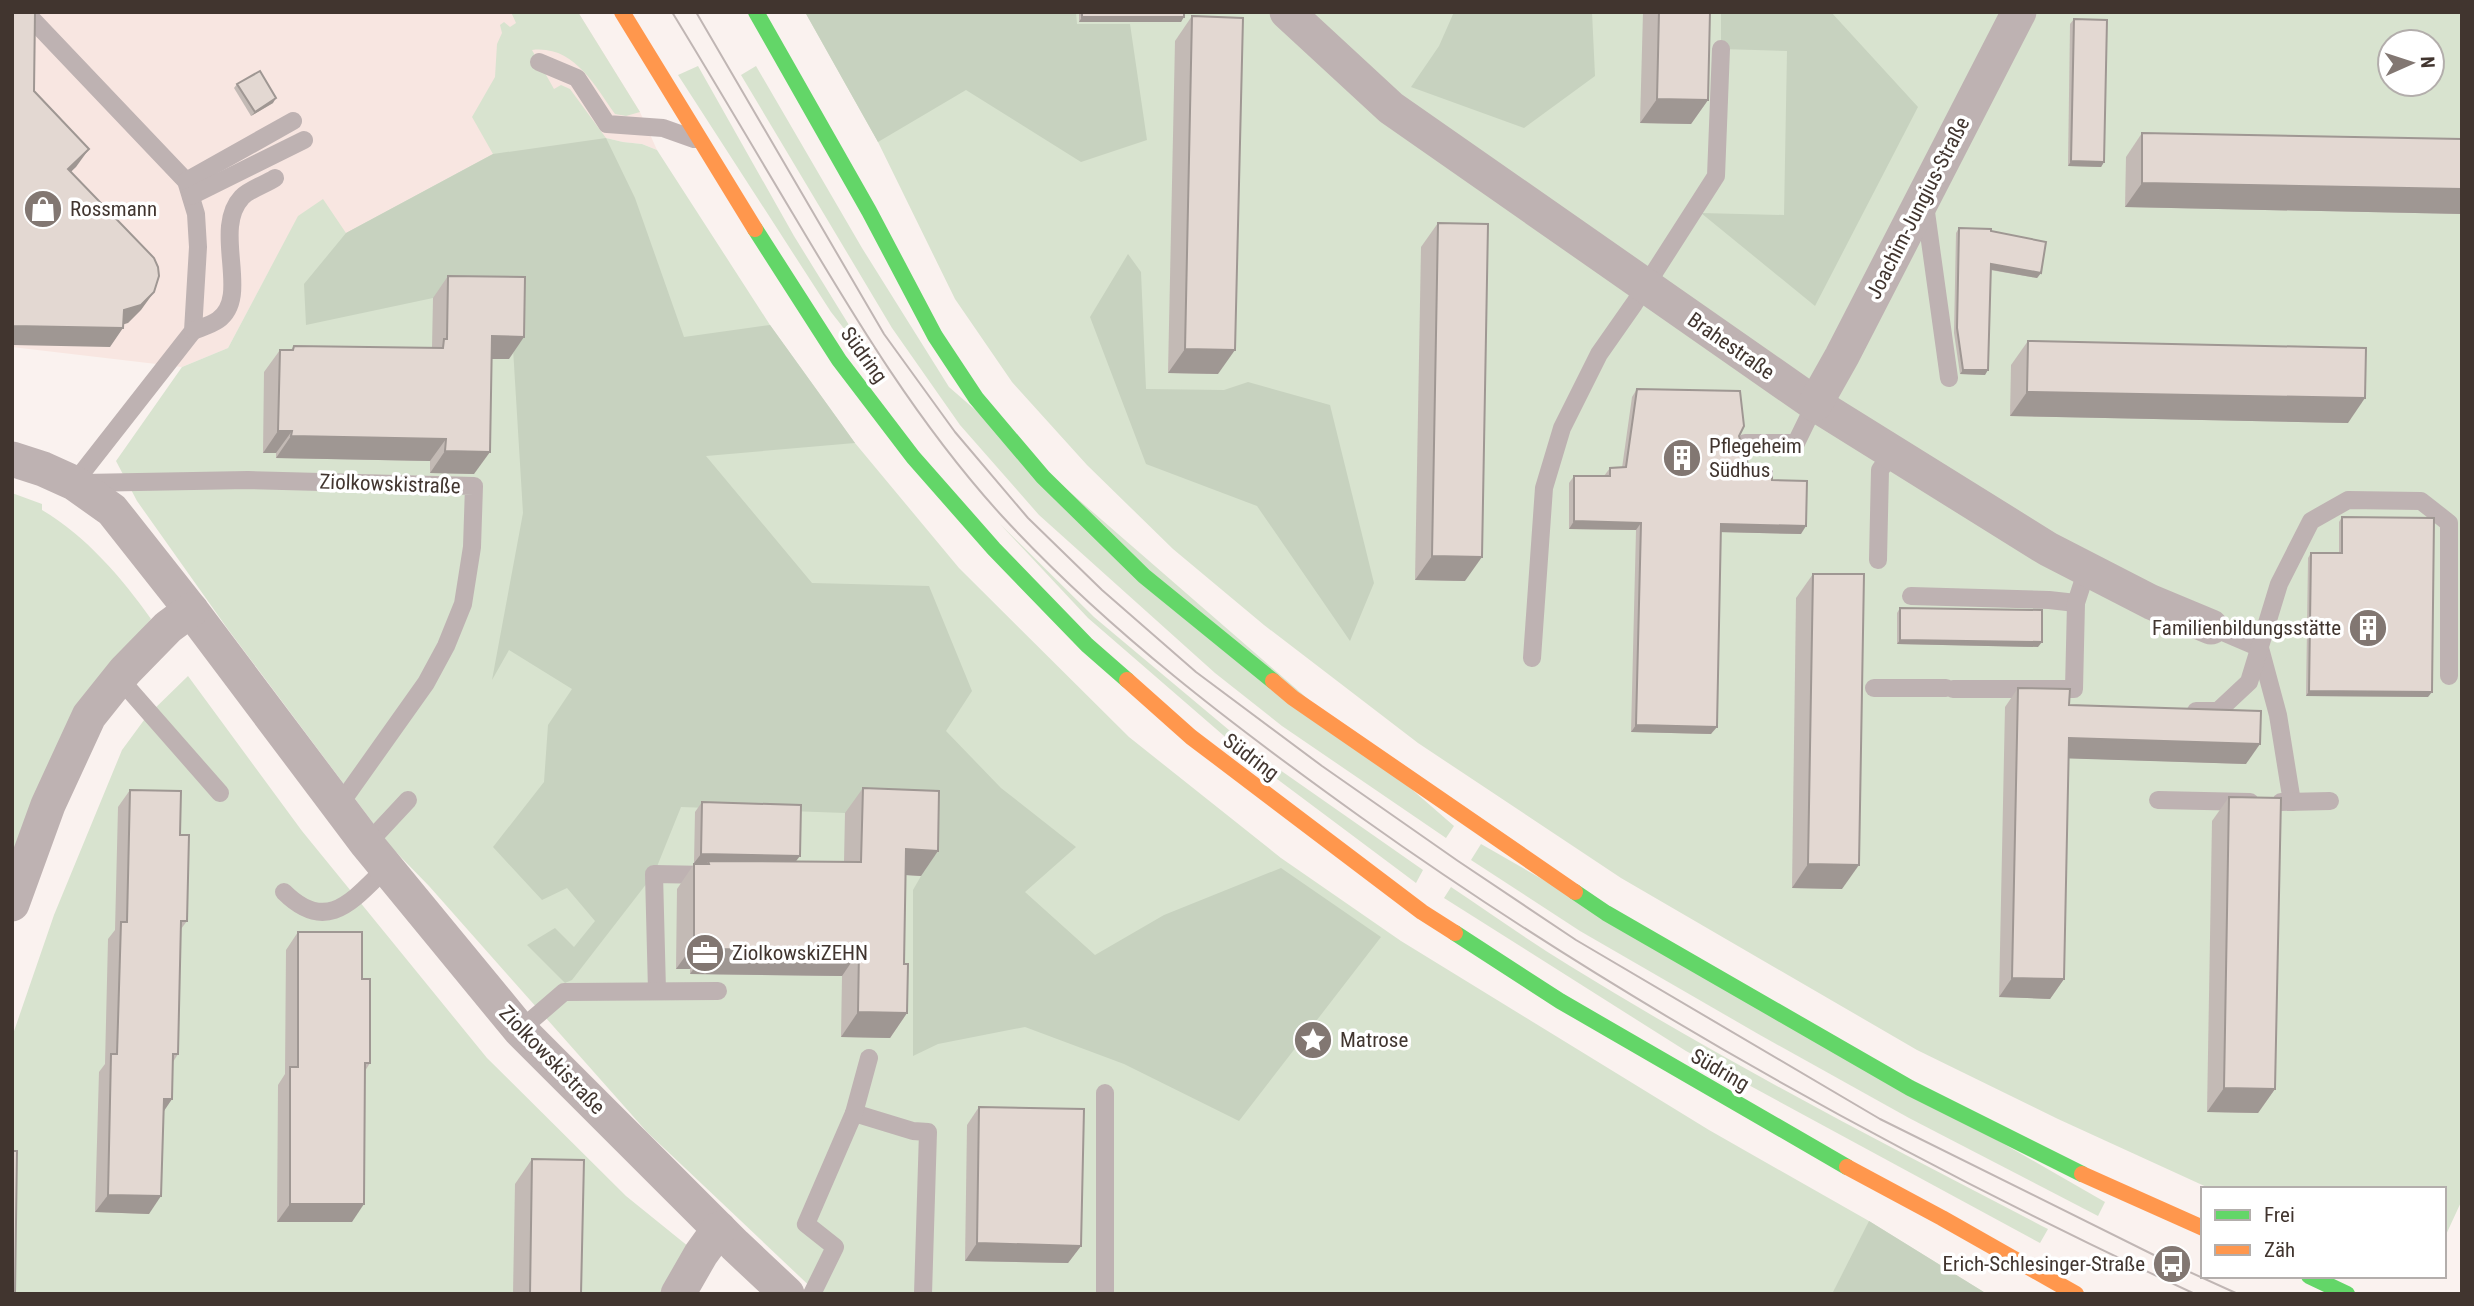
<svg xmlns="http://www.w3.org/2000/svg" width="2474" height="1306" viewBox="0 0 2474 1306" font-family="'Roboto Condensed',sans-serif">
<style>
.commercial{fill:#f8e6e1}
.green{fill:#d8e3cf;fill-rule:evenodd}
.forest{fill:#c7d2bf}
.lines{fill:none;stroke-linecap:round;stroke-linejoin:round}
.lane{stroke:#beb2b2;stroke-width:18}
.street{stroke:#beb2b2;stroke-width:35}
.fast{stroke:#63d668;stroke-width:16}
.slow{stroke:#ff974d;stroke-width:16}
.tram{stroke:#c0b6b4;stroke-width:2}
.wall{fill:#c3bab5}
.shaded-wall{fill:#9f9793}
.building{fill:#e3d8d2;stroke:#9f9793;stroke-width:2}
.labels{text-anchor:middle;stroke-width:7;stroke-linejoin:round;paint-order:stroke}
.street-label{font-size:21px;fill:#41352f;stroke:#fff}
.poi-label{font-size:21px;fill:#41352f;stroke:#fff;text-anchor:start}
</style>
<rect width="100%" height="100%" fill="#faf2ef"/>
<!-- commercial -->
<path class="commercial" d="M12,12H578L640,112L657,150L642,144L623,142L606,138L346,233L269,271L228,348L182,367L12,347Z"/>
<!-- green -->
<g class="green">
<path d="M511,12H578L640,112L626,116L615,114C594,85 574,45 532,50L554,89L561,85L570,89L606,138L623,142L642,144L657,150L770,325L855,443L959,568L1129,737L1281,858L1401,941L1709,1130L1869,1221L1987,1294H818L647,1132L429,886L391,847L227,628L137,501L116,461L182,367L228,348L298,216L323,199L346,233L493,154L472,117L495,77L497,44L502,33L500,25L504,22L510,27L516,23Z"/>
<path d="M805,12H2462V1200L2444,1239V1189H2211L2058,1119L1917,1050L1621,878L1418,743L1264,625L1173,549L1087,465L1012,382L955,299L878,142ZM2390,42H2432V84H2390Z"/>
<path d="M698,66L794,236L878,372L831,312L678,75Z"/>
<path d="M756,66L862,248L949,387L1454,826L1446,838L1282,726L1215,673L1039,515L960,425L892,328L741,75Z"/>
<path d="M12,493L42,504V510C86,536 122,578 151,619L116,660L12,866Z"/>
<path d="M1000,524L1094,617L1260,756L1423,870L1416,883L1253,761L1088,618Z"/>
<path d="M188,676L302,831L487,1058L626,1196L694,1251L673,1294H12V1037L54,915L122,750L147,716Z"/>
<path d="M1481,844L2105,1202L2098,1216L1909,1118L1760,1035L1580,931L1471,860Z"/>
<path d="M1451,887C1490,913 1529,941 1570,966C1725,1062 1886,1145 2048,1229L2040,1243L1686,1051L1444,898Z"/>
</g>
<!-- forest -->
<g class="forest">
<path d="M805,12H944L945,14L1076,12L1077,24H1130L1147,140L1081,162L966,90L878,142Z"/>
<path d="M1454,12H1592L1595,76L1524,128L1411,87L1439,46Z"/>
<path d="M1721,12H1831L1918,107L1815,306L1701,213L1784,215L1787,51L1721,49Z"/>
<path d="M606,138L635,198L684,337L770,325L855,443L706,456L812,583L929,586L972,691L946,731L1001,788L1076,847L1025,892L1095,955L1164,915L1281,868L1381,937L1239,1121L1124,1064L1025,1027L938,1044L913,1056V890L921,876L845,813L681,807L654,874L572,980L565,983L527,945L555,928L574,947L595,921L567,888L542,900L493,847L544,782L548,725L572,689L509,650L492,680L523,513L510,299L433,298L306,325L304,284L346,233L493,154Z"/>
<path d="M1128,254L1141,272L1146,389L1224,390L1248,382L1330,405L1374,583L1350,641L1257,506L1146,464L1090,317Z"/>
<path d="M1869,1221L1987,1294H1832Z"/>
</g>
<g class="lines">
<!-- lane -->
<g class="lane">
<path d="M30,17L186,181L196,214L198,247L193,331L74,483"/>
<path d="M539,62L577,78L607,124L663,128L694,139"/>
<path d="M186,181L293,121"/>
<path d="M191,196L304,140"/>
<path d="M1925,205L1949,378"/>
<path d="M193,331C200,328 211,325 218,320C252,296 211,230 242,197C250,189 266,184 275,178"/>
<path d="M1745,443H1796L1815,404"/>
<path d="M83,483L248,480L474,486L472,547L463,604L446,646L426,683L338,807"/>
<path d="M1878,560L1880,470L1892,453"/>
<path d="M1911,596L2049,600L2076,603"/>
<path d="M2211,627L2260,648L2278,715L2292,802"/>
<path d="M1532,658L1544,488L1562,428L1599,354L1634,304L1716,176L1721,49"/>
<path d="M119,678L220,793"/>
<path d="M1874,688H1946"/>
<path d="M1953,689H2074L2076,603L2087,569"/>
<path d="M2196,711H2218L2249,682L2279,584L2311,521L2348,500L2421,501L2449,523V676"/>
<path d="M2158,800L2250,802"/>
<path d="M2281,802L2330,801"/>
<path d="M367,844L408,800"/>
<path d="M284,892C327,935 353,900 386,868"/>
<path d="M657,991L654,874L709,875"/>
<path d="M520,1030L564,992L718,991"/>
<path d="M854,1113L913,1131L928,1132L923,1294"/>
<path d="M812,1294L835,1247L806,1224L854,1113L869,1058"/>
<path d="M1105,1294V1093"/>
</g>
<!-- street -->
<g class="street">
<path d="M1287,12L1391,108L1815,404L2048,549L2151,602L2211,627"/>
<path d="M1815,404L1842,356L2019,12"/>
<path d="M12,459L43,469L74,483L112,510L191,610L367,844L520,1030L735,1245L787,1294"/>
<path d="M12,904L48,805L89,716L125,671L168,627L191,610"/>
<path d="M678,1294L701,1254L719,1229"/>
</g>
<!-- fast -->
<g class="fast">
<path d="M756,12L869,211L935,336L976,398L1043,477L1144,576L1273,681"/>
<path d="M755,229L839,360L913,457L994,549L1087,645L1127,680"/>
<path d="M1575,892L1606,913L1910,1088L2082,1174"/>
<path d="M1455,933L1560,1001L1847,1167"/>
<path d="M2309,1276L2347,1294"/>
</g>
<!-- slow -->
<g class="slow">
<path d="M622,12L755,229"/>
<path d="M1127,680L1191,737L1422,912L1455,933"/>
<path d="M1273,681L1293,698L1575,892"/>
<path d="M1847,1167L1942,1218L2076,1294"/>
<path d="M2082,1174L2203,1228"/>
</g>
<!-- tram -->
<g class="tram">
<path d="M672,12C713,79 753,147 793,214C856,320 919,425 1002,516C1108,631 1235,727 1362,818C1623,1004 1905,1159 2195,1294"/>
<path d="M696,12L884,334L955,432L1028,518L1102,590L1196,672L1322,766L1458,861L1576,940L1880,1119L2172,1264L2238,1294"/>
</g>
</g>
<!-- wall -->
<g class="wall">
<path d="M1079,12H1184L1181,22H1079Z"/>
<path d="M1643,12H1710L1708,100L1691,124L1640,123Z"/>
<path d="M1192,16L1218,374L1168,373L1175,41Z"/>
<path d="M2074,19L2104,162L2101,167L2068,166L2070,24Z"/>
<path d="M237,84L273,103L251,116L234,88Z"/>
<path d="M2142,133L2462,139V214L2125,207L2126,157Z"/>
<path d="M1438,223L1465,581L1415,580L1421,247Z"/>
<path d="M1959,228L1991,231L2041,273L2037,278L1990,270L1985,375L1960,374L1954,333L1956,233Z"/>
<path d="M448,276L509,359H491L474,474L430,473V461L276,458V453H263L264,372L280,350H291L294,346L432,348L433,298Z"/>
<path d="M2028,341L2348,423L2010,416L2011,365Z"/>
<path d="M1637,389L1739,436L1748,471L1772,480L1801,534L1721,532L1711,734L1631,732L1636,530L1569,529V483L1574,476H1604L1610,468H1622L1632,397Z"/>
<path d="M2342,517L2428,697L2306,696L2308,558L2311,553H2339V522Z"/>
<path d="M1813,574L1842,889L1792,888L1796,598Z"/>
<path d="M1900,608L2038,647L1897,644V613Z"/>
<path d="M2018,688L2246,764L2068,758L2064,979L2050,999L1999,997L2005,707Z"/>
<path d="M863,788L921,876L906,875L904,964L907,1013L890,1038L841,1037L842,976L690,974V969H676L677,889L694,864H707L694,863L695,812L702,802L796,862H844L845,813Z"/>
<path d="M130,790L180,835L187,921L181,929L178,1054L173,1062L172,1099L164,1110L149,1214L95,1212L99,1072L105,1064L108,939L115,930L118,807Z"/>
<path d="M2229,797L2275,1089L2258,1113L2207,1112L2212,821Z"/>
<path d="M298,932L362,979L370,1063L365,1071L352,1222H277L278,1085L285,1074L286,950Z"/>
<path d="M979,1107L1081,1246L1068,1263L965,1261L967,1125Z"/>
<path d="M532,1159L581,1294H513L515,1184Z"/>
</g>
<!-- shaded-wall -->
<g class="shaded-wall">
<path d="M1082,17H1184L1181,22H1079Z"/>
<path d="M276,98L273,103L251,116L255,112Z"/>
<path d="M1657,99L1708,100L1691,124L1640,123Z"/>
<path d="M89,149L76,167L55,187L68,169Z"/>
<path d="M2071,161L2104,162L2101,167L2068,166Z"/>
<path d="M2142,183L2462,189V214L2125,207Z"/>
<path d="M1991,264L2041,273L2037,278L1987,269Z"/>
<path d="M154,292L141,310L128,323L112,328H123L110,347L12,345V326L124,310Z"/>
<path d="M492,336L524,337L509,359H476Z"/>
<path d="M1185,349L1235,350L1218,374L1168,373Z"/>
<path d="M1963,370H1988L1985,375L1960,374Z"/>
<path d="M2027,392L2365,398L2348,423L2010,416Z"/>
<path d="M278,431H292L276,453H263Z"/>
<path d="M291,436L446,439L430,461L276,458Z"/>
<path d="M445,451L490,452L474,474L430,473Z"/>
<path d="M1574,521L1641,523L1636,530L1569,529Z"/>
<path d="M1721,524L1806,526L1801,534L1716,532Z"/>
<path d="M1432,556L1482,557L1465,581L1415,580Z"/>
<path d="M1900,640L2042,642L2038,647L1897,644Z"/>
<path d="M2309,691L2432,692L2428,697L2306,696Z"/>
<path d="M1636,725L1717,727L1711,734L1631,732Z"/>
<path d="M2069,738L2260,744L2246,764L2055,758Z"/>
<path d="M906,849L938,851L921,876L889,874Z"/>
<path d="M701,854L800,856L793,865L708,861L707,864L694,863Z"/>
<path d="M1808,864L1859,865L1842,889L1792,888Z"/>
<path d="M694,944H707L690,969H676Z"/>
<path d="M707,949L859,951L842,976L690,974Z"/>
<path d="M2012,978L2064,979L2050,999L1999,997Z"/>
<path d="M858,1012L907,1013L890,1038L841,1037Z"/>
<path d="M2224,1088L2275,1089L2258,1113L2207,1112Z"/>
<path d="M164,1099H172L160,1117Z"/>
<path d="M108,1195L161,1196L149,1214L95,1212Z"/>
<path d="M290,1204H364L352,1222H277Z"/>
<path d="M977,1243L1081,1246L1068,1263L965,1261Z"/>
</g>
<!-- building -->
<g class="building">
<path d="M12,12H35L34,91L89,149L68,169L154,258L158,267L159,276L154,292L141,305L124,310L123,328L12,326Z"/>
<rect x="1082" y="12" width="102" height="5"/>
<path d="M1659,12H1710L1708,100L1657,99Z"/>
<path d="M1192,16L1243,18L1235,350L1185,349Z"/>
<path d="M2074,19L2107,20L2104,162L2071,161Z"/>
<path d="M260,71L276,98L255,112L237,84Z"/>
<path d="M2142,133L2462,139V189L2142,183Z"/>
<path d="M1438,223L1488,224L1482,557L1432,556Z"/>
<path d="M1959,228L1991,229V231L2046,242L2041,273L1991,264L1988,370H1963L1957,328Z"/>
<path d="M448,276L525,277L524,337L492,336L490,452L445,451L446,439L291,436L292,431H278L280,350H293L294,346L443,348L444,339H447Z"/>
<path d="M2028,341L2366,348L2365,398L2027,392Z"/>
<path d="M1637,389L1740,391L1744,426L1739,436L1741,442L1746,446L1748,471H1772V480L1807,481L1806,526L1721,524L1717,727L1636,725L1641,523L1574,521V476H1610V468L1626,467Z"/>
<path d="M2342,517L2434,518L2432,692L2309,691L2311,553H2342Z"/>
<path d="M1813,574H1864L1859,865L1808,864Z"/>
<path d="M1900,608L2042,610V642L1900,640Z"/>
<path d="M2018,688L2070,689L2069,705L2261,711L2260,744L2069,738L2064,979L2012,978Z"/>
<path d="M863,788L939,791L938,851L906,849L904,964H908L907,1013L858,1012L859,951L707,949V944H694V864H709L708,861L861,862Z"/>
<path d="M130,790L181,791L180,835H189L187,921H181L178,1054H173L172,1099H164L161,1196L108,1195L111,1054H117L121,922H127Z"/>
<path d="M2229,797L2281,798L2275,1089L2224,1088Z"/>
<path d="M702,802L801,805L800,856L701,854Z"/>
<path d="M298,932H362V979H370V1063H365L364,1204H290V1067H298Z"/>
<path d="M979,1107L1084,1109L1081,1246L977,1243Z"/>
<path d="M12,1151H17L15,1294H12Z"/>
<path d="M532,1159L584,1160L581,1294H530Z"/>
</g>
<!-- icons -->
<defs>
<g id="shop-disc" transform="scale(2.0125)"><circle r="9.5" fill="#827772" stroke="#fff"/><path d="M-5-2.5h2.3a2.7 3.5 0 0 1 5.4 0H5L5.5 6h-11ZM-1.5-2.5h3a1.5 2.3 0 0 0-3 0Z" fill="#fff"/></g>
<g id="building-disc" transform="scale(2.0125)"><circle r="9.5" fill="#827772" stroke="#fff"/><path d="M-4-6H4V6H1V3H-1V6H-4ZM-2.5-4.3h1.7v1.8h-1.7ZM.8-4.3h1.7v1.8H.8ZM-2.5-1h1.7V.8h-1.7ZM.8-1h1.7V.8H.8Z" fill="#fff"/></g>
<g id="office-disc" transform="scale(2.0125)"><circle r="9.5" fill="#827772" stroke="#fff"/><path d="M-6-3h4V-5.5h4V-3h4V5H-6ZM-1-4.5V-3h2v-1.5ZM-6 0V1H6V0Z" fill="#fff"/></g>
<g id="sight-disc" transform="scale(2.0125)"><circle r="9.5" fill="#827772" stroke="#fff"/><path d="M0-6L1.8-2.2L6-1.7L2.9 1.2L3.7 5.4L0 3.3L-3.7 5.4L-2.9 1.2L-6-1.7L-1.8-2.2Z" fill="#fff"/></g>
<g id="bus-disc" transform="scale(2.0125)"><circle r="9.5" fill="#827772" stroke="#fff"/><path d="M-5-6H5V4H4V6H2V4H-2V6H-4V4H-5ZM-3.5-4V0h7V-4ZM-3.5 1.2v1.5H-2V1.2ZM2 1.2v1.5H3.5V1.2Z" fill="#fff"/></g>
</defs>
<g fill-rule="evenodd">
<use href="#shop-disc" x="43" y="209"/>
<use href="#building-disc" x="1682" y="458"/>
<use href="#building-disc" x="2368" y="628"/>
<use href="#office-disc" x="705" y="953"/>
<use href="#sight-disc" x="1313" y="1040"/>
<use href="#bus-disc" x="2172" y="1264"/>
</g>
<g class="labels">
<!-- street labels -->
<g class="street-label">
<text transform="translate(1918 208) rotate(-63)" y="7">Joachim-Jungius-Straße</text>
<text transform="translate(1731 346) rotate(35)" y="7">Brahestraße</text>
<text transform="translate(864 355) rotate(54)" y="7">Südring</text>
<text transform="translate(390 484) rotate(2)" y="7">Ziolkowskistraße</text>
<text transform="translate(1251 757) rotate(37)" y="7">Südring</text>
<text transform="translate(552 1060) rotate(46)" y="7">Ziolkowskistraße</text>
<text transform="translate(1720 1070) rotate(30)" y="7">Südring</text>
</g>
<!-- poi labels -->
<g class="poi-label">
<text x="70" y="216">Rossmann</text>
<text x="1709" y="453">Pflegeheim<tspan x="1709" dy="24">Südhus</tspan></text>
<text x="2341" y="635" text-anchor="end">Familienbildungsstätte</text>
<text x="732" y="960">ZiolkowskiZEHN</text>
<text x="1340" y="1047">Matrose</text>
<text x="2145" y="1271" text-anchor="end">Erich-Schlesinger-Straße</text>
</g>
</g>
<!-- border -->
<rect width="2474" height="1306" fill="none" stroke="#41352f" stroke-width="28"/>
<!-- legend -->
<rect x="2201" y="1187" width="245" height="91" fill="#ffffff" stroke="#b3aeac" stroke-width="2"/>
<rect x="2215" y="1210" width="35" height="10" fill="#63d668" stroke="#b3aeac" stroke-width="2"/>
<text x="2264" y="1222" font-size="21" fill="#41352f">Frei</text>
<rect x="2215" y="1245" width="35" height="10" fill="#ff974d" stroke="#b3aeac" stroke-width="2"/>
<text x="2264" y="1257" font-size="21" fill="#41352f">Zäh</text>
<!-- north arrow -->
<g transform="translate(2411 63) rotate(87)"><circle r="33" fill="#ffffff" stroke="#b3aeac" stroke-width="2"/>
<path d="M0-5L12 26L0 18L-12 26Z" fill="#827772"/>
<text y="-10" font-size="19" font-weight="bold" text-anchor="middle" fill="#41352f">N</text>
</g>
</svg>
